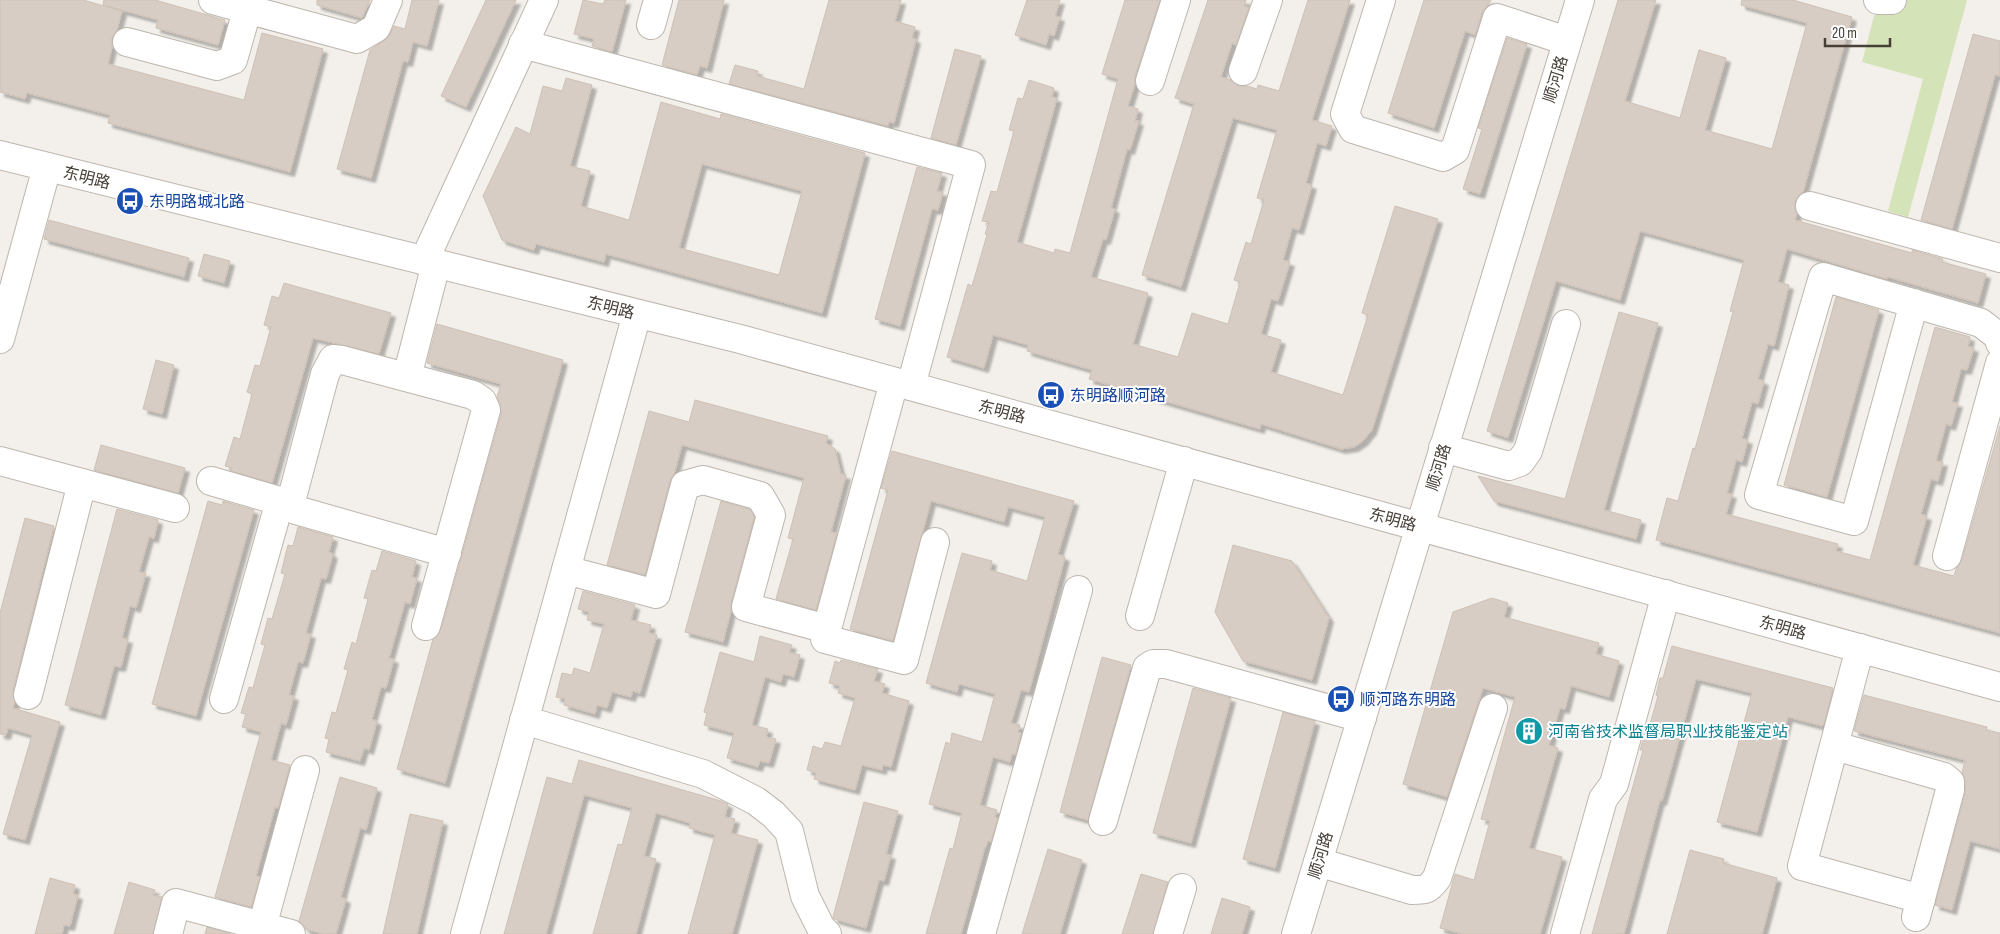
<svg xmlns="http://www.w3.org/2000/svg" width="2000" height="934" viewBox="0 0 2000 934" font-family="'Sofia Sans Condensed','Noto Sans SC',sans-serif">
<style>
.green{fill:#d5e3b8}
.building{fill:#d7cdc4;stroke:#cec1b5;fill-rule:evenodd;filter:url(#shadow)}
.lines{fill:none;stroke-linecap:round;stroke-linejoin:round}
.minor-casing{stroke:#beb6ae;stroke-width:30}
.minor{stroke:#fff;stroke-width:28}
.labels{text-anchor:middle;stroke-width:4;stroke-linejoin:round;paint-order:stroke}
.street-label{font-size:16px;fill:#474039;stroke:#fff}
.transit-label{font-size:16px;fill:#164399;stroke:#fff;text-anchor:start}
.culture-label{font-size:16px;fill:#0d838f;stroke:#fff;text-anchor:start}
</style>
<defs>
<filter id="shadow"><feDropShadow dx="4.5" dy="4.5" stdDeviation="1" flood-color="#0004"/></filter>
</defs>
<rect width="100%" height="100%" fill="#f3efea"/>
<!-- green -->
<path class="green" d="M1901,0H1967L1908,217L1888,211L1923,79L1862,62L1874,16L1880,8Z"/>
<!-- building -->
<g class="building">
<path d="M0,0H83L122,11L117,30L112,38V47L108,64L244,100L262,33L323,49L290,172L108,123L110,115L27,93L25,99L0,92Z"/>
<path d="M104,0H155L225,20L218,45L156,28L158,20L103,5Z"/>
<path d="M317,0H370L362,18L317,5Z"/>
<path d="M412,0H439L427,46L413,42L408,62L403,61L371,178L337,169L370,50L384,41L390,34L394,26L405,29Z"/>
<path d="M486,0H516L466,107L441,96Z"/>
<path d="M583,0L603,4L605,0H626L612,52L592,46L594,39L574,34Z"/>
<path d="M679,0H724L707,68L700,66L697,75L662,65Z"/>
<path d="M829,0H901L895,21L915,27L912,38L916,39L894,123L889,122L888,126L729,84L735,65L758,71L757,76L804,89Z"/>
<path d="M1027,0H1060L1055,16L1060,17L1054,36L1049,34L1046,45L1015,35Z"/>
<path d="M1125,0H1160L1135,76V84L1128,106L1138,109L1135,121H1139L1130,150L1127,149L1111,208L1115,209L1106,240L1103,239L1091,277L1148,293L1133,344L1178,357L1192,313L1228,324L1240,282L1234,280L1246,242L1251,244L1264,200L1257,198L1277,130L1233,118L1181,287L1142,275L1194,104L1175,98L1208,0H1246L1244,6L1249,8L1236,45L1232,43L1221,77L1231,80L1238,86H1247L1257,89L1258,85L1279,91L1308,0H1350L1312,120L1332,126L1326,146L1317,143L1306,183L1312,185L1299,230L1292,228L1283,260L1290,262L1278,301L1271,299L1261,334L1281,340L1271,372L1343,395L1368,315L1362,313L1395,206L1438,219L1372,430L1363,441L1354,447L1341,449L1261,424L1260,429L1089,379L1092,370L1027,351L1028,345L993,335L984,368L947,357L968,284L972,286L987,235L985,234L989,222L982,221L991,191L997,192L1014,131L1009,130L1018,98L1023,99L1029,80L1054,88L1052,97L1057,98L1017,242L1054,253L1055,249L1070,253L1118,79L1102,74Z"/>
<path d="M1424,0H1491L1482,13L1475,35L1465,31L1434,128L1388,113Z"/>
<path d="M1618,0H1656L1625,101L1680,118L1699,50L1726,58L1705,130L1772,149L1807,23L1741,5L1742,0H1793L1852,17L1803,192L1799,195L1795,201V209L1797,214L1795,220L1912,253V250L1943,259L1942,262L1986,274L1978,303L1888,277L1887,279L1787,249L1778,282L1789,285L1774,346L1768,344L1758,379L1764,381L1758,404L1752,402L1742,438L1748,440L1742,462L1736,460L1727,493L1732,494L1726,514L1838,544L1836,551L1870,560L1935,327L1970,337L1968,346L1974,348L1967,370L1961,369L1952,402L1958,403L1951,426L1946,424L1936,461L1943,462L1938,481L1931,479L1921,514L1927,516L1913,565L1954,576L1956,569L1962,560L2000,426V633L1656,540L1667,498L1678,501L1693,448L1695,449L1733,312L1730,311L1744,260L1640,231L1620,300L1556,281L1508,438L1487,431Z"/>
<path d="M1973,34L2000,41V76L1995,75L1952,229L1921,220Z"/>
<path d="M1507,38L1527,44L1480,194L1463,189L1482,129L1478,128Z"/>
<path d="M955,49L981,56L956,145L931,138Z"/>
<path d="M566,78L592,85L570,166L590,171L581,206L629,220L661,102L720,119L721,114L865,153L822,313L606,254L604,262L536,244L534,250L502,240L483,196L516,127L530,134L543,86L562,91ZM702,164L802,191L779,275L679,248Z"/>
<path d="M917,167L942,173L937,191L943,192L938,210L932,209L900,326L875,319Z"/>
<path d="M49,220L189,258L184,277L44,239Z"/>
<path d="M204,254L230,261L224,283L198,276Z"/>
<path d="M284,283L391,313L379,354L313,338L272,483L231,471L232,468L225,466L234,437L240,439L252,394L247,392L255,365L260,366L271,327L264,325L272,296L279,298Z"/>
<path d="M1836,297L1879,310L1827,497L1784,485Z"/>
<path d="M1619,312L1658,323L1604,510L1641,520L1636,539L1494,501L1478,476L1565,499Z"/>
<path d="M437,324L563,360L445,783L397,769L433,639L441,630L501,414L500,404L497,397L501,384L427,363Z"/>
<path d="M156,360L174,365L162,414L143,409Z"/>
<path d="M695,400L828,436L826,443L835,449L841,474L846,475L831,532L837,533L816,610L776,599L793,539L788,538L804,478L682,445L674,474L670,481L645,575L607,565L649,411L689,422Z"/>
<path d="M101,445L185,468L178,493L94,470Z"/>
<path d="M892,451L1074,501L1058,554L1065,557L1029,692L1021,690L1011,723L1020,725L1018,732L1021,733L1015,755L1012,754L1010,762L993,757L980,805L997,810L995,817L998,818L991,842L988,841L986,847H985L961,934H926L950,848L953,849L962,813L929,804L946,742L950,744L952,733L982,742L995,694L959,684L957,692L926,683L962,553L992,561L990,570L1027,581L1045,517L1008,507L1004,522L931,501L893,641L850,629L888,490L881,488Z"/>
<path d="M208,501L222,505L223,501L254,510L196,716L152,704Z"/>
<path d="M721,501L750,509L754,517L731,603V611L723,642L685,632Z"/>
<path d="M117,509L158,520L154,538L149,537L139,572L146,573L136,608L130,606L122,638L128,639L121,667L114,666L101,715L65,705Z"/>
<path d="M25,518L54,526L13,691L15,702L13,708L60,722L25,840L3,834L32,735L8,728L6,735L0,734V613Z"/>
<path d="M298,527L333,537L329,552L333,554L326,579L321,578L306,633L311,634L303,663L298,662L289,695L294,696L286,725L281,723L271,760L290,765L278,808L275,807L256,876L260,877L251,907L215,897L261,732L242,727L246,714L241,713L249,687L253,688L265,645L261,644L268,618L272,619L285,574L281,573L288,545L293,546Z"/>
<path d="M1233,545L1292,561L1329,618L1312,680L1243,661L1215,612Z"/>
<path d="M382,551L416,561L412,577L417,578L410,604L405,602L389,658L394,659L386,688L381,687L372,719L377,721L369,750L364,748L360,761L326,752L329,739L325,738L332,712L336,713L348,670L344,669L352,642L356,644L368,599L364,598L372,570L376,571Z"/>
<path d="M583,591L635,605L631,620L651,625L649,633L657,635L640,693L633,691L631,697L612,692L607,708L597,705L595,714L564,705L565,699L556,697L562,673L572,675L574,668L590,673L604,624L587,620L589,612L578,609Z"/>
<path d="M1492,598L1508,603L1504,617L1599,643L1596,654L1619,661L1609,697L1571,686L1565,709L1560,708L1549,745L1558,748L1529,848L1562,857L1540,934H1463L1440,928L1455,874L1474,880L1490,821L1481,819L1515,697L1483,688L1447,797L1403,784L1453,612Z"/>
<path d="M760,636L792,645L789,652L800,655L794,677L783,674L781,682L765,677L752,725L768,729L766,737L776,739L769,763L760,761L758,767L727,758L734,733L704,725L707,713L704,712L720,652L754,662Z"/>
<path d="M1672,646L1833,688L1824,724L1822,726L1788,717L1757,832L1717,822L1752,693L1696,679L1662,801L1660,800L1624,934H1592L1643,750H1640L1646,730L1648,731L1658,696L1656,695L1660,678H1663Z"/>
<path d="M1102,657L1131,665L1088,820L1060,812Z"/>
<path d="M841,660L878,669L874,681L885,684L882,693L909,701L891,767L883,765L882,770L862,765L855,790L814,779L816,773L807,770L813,746L822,749L825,742L841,746L855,698L838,693L840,686L829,683L835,661L840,663Z"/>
<path d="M1193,688L1231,698L1191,843L1153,833Z"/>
<path d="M1864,695L1987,727L1986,730L2000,733V849L1970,841L1952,910L1935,905L1965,794L1966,782L1962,773L1965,760L1854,731Z"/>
<path d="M1283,712L1315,721L1275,868L1243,859Z"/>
<path d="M579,760L721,801L728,804L725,817L735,819L731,833L758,840L732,934H688L715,835L689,828L690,823L656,813L644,856L656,859L636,934H593L618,844L622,845L632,808L584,795L546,934H504L547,777L572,784Z"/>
<path d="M340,777L377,788L366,830L360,828L341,897L346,899L336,934H323L306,929L299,921Z"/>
<path d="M864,802L898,811L886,854L891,855L884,881L879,880L866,928L834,919L833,917Z"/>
<path d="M410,814L443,821L417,934H383Z"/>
<path d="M1048,849L1082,860L1060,934H1022Z"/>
<path d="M1690,850L1724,859L1723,863L1777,878L1762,934H1667Z"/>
<path d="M1141,874L1168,882L1153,934H1122Z"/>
<path d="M50,878L75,885L73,894L78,895L70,926L64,925L62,934H35Z"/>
<path d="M129,882L155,890L153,895L162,897L153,934H114Z"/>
<path d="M1222,898L1250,907L1242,934H1211Z"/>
<path d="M207,927L231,934H205Z"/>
</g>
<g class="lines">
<!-- minor casing -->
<g class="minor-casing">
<g id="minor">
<path d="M213,0L357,39L376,28L388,0"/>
<path d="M1381,0L1345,114L1353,129L1443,157L1455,150L1497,18L1567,41"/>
<path d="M1878,0H1892"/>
<path d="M651,25L658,0"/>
<path d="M127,42L217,66L233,60L250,0"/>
<path d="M523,44L971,165L911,386"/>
<path d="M1243,71L1268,0"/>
<path d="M1150,81L1176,0"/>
<path d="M0,155L740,339L2000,687"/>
<path d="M1810,206L2000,258"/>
<path d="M424,261L544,0"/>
<path d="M1914,303L1854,521L1759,495L1823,277L1981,323L1998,336L2000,343"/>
<path d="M0,339L47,167"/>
<path d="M407,377L436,264"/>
<path d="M1443,448L1509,466L1520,462L1528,451L1566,324"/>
<path d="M0,461L175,508"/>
<path d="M211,481L283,502L293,494L325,374L333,359L342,360L473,395L482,401L486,410L426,626"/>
<path d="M283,502L296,510L447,553"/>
<path d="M1947,556L2000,363"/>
<path d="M566,570L656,594L685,485L703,480L760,496L771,515L746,607L827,629L825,639L904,660L935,542"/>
<path d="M1140,616L1184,461"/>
<path d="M827,629L894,382"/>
<path d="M1860,648L1802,866L1921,899"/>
<path d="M28,695L82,483"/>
<path d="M224,699L280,501"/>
<path d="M524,720L703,774L756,801L773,814L789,831L805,896L821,928L827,934"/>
<path d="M1835,746L1944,777L1950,782V790L1916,917"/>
<path d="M1103,821L1147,668L1153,664H1166L1362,718"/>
<path d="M1318,862L1412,890C1426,890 1428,890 1437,878L1493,708"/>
<path d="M168,934L176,903L291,934"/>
<path d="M260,934L305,770"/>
<path d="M465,934L637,314"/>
<path d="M981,934L1078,590"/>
<path d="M1168,934L1182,888"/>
<path d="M1296,934L1580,0"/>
<path d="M1565,934L1603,799L1614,784L1666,594"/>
</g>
</g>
<!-- minor -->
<use href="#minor" class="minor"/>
</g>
<!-- icons -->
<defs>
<g id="bus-disc" transform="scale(1.4375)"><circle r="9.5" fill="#1a4fb4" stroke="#fff"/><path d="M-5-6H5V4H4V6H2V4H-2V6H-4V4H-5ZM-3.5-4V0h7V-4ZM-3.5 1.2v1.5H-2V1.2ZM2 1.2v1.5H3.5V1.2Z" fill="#fff"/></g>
<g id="building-disc" transform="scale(1.4375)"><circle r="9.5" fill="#0f9aa8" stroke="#fff"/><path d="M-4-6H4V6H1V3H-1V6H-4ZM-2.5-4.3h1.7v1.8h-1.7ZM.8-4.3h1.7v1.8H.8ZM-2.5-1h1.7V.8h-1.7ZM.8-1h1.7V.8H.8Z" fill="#fff"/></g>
</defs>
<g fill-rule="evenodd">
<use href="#bus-disc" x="130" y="201"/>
<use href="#bus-disc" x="1051" y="395"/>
<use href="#bus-disc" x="1341" y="699"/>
<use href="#building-disc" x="1529" y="731"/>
</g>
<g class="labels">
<!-- street labels -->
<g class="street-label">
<text transform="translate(1555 79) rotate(-73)" y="6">顺河路</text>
<text transform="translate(87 177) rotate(14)" y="6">东明路</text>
<text transform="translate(611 307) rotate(14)" y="6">东明路</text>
<text transform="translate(1002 411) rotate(15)" y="6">东明路</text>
<text transform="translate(1438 467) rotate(-73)" y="6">顺河路</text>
<text transform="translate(1393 519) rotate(15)" y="6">东明路</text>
<text transform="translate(1783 627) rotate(16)" y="6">东明路</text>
<text transform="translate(1320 855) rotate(-73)" y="6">顺河路</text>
</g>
<!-- transit labels -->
<g class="transit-label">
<text x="149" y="207">东明路城北路</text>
<text x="1070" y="401">东明路顺河路</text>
<text x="1360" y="705">顺河路东明路</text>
</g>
<!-- culture labels -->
<g class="culture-label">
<text x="1548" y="737">河南省技术监督局职业技能鉴定站</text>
</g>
</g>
<!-- scale -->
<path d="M1825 38v8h65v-8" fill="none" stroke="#474039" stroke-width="2.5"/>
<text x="1832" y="38" font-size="15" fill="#474039" stroke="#ffffff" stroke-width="4" paint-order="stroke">20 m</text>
</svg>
